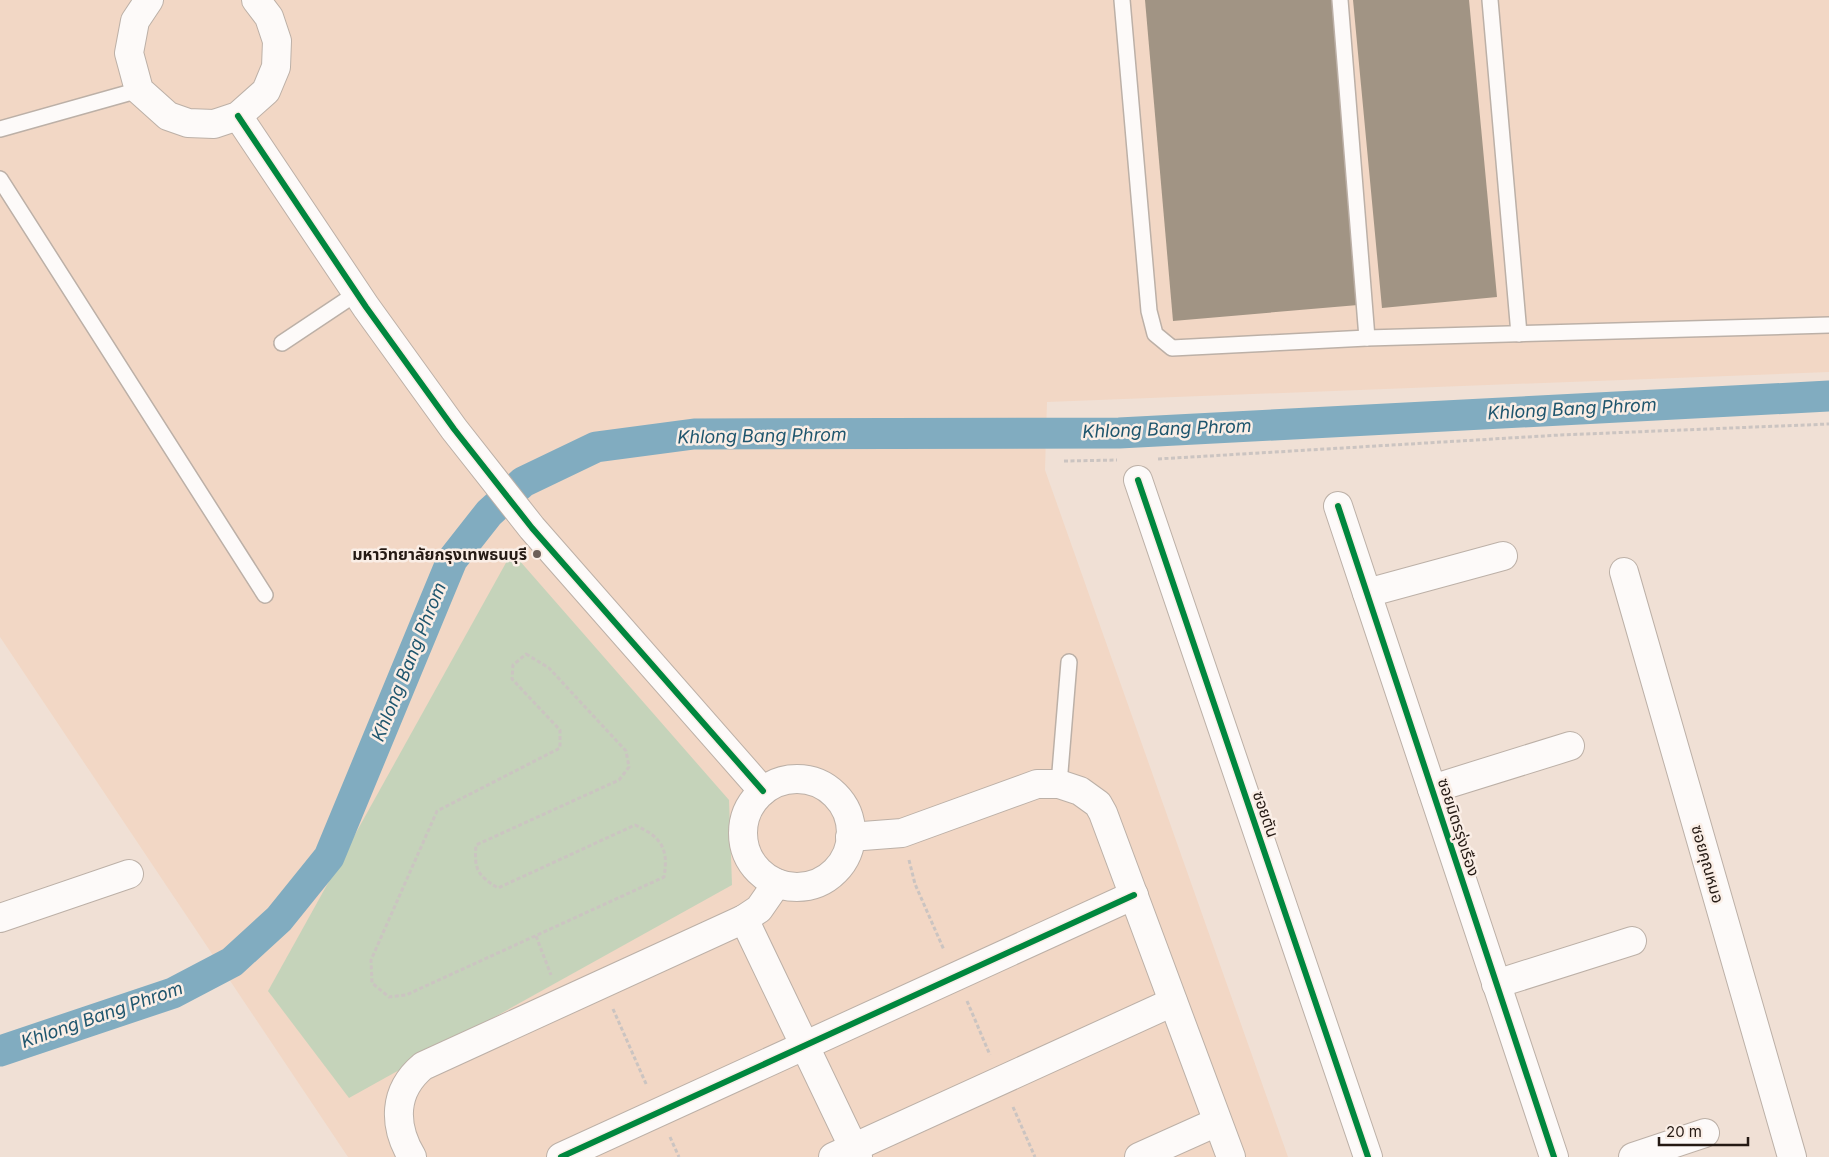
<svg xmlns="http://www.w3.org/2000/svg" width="1829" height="1157" viewBox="0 0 1829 1157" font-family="Inter,'Noto Sans Thai',sans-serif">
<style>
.built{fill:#f2d7c5}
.green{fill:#c5d3ba}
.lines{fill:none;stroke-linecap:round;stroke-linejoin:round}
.canal{stroke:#81acc0;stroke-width:31}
.building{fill:#a19484}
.lane-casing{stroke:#bcb0a7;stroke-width:18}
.street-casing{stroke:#bcb0a7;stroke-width:30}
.path{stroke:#cbc4c1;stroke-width:3;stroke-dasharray:4 2.5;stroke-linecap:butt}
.lane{stroke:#fdfaf9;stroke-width:15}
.street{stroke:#fdfaf9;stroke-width:28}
.cycleway-casing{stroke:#faeee6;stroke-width:9}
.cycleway{stroke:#00873e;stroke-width:6}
.poi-dot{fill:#6c5f58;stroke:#faeee6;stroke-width:2}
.labels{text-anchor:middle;stroke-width:5;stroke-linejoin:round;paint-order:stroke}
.poi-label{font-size:16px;font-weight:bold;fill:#251a14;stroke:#faeee6;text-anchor:end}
.street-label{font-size:16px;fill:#251a14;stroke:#faeee6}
.water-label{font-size:18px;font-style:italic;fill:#1e556d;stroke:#faeee6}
</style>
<rect width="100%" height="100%" fill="#f0e0d5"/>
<!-- built -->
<path class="built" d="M0,0H1829V372L1047,402L1045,470L1288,1157H348L0,637Z"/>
<!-- green -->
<path class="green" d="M512,552L729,800L732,885L349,1098L268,991Z"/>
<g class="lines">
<!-- canal -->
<path class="canal" d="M0,1051L173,993L232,962L279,919L329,857L452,560L489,513L523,482L596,447L694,434L1119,433L1829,396"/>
</g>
<!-- building -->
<g class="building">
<path d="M1145,0H1332L1358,305L1173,321Z"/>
<path d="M1353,0H1469L1497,297L1382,308Z"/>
</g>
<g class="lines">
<!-- lane casing -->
<g class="lane-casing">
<g id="lane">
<path d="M1122,0L1149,311L1155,334L1172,348L1367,338L1829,325"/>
<path d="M1340,0L1367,338"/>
<path d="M1490,0L1519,334"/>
<path d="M0,129L139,90"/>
<path d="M0,179L265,595"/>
<path d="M282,343L357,293"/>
<path d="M1059,784L1069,662"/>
</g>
</g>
<!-- street casing -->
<g class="street-casing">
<g id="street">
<path d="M149,0L135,21L129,53L139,90L168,116L188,123L214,124L238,116L266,91L276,67L277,41L269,17L256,0"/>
<path d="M238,116L366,307L454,429L532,528L763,791"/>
<path d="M1138,480L1368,1157"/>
<path d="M1338,506L1554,1157"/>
<path d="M1624,572L1792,1157"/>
<path d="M1367,593L1503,556"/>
<circle cx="797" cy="833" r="54"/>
<path d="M1432,789L1570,746"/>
<path d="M850,837L902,833L1037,784H1059L1080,791L1098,804L1103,813L1231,1157"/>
<path d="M0,918L129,874"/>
<path d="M744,919L858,1157"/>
<path d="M1496,984L1632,941"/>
<path d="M412,1157C393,1125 393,1091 423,1066L744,919L759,909L777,883"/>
<path d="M561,1157L1134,895"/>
<path d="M833,1157L1173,1002"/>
<path d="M1139,1157L1217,1122"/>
<path d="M1633,1157L1705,1133"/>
</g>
</g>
<!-- path -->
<g class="path">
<path d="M1158,459L1560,435L1829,424"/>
<path d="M1064,461L1117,460"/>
<path d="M526,654L549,668L626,751L629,767L619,780L476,845C474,869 477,875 498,888L635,825C661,837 669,848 664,877L406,995L389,997L372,983L371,960L437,811L560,748V730L512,679L513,665Z"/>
<path d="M909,860L915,884L944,950"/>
<path d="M536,936L551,975"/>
<path d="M967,1001L990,1055"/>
<path d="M613,1009L647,1086"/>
<path d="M1013,1107L1035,1157"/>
<path d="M670,1137L679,1157"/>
</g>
<!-- lane -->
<use href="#lane" class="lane"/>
<!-- street -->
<use href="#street" class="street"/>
<!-- cycleway casing -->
<g class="cycleway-casing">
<g id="cycleway">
<path d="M238,116L366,307L454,429L532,528L763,791"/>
<path d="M1138,480L1368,1157"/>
<path d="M1338,506L1554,1157"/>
<path d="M561,1157L1134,895"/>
</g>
</g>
<!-- cycleway -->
<use href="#cycleway" class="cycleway"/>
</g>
<!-- markers -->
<circle class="poi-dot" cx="537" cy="554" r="5"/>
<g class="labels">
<!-- poi labels -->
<g class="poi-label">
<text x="527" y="560">มหาวิทยาลัยกรุงเทพธนบุรี</text>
</g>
<!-- street labels -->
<g class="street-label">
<text transform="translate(1266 814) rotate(71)" y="6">ซอยตัน</text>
<text transform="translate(1459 827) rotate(72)" y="6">ซอยมิตรรุ่งเรือง</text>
<text transform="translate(1708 864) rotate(74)" y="6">ซอยคุณหมอ</text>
</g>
<!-- water labels -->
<g class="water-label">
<text transform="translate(1572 409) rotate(-3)" y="6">Khlong Bang Phrom</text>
<text transform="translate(1167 429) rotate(-2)" y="6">Khlong Bang Phrom</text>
<text transform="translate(762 436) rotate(-1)" y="6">Khlong Bang Phrom</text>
<text transform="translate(409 662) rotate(-68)" y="6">Khlong Bang Phrom</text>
<text transform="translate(102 1015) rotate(-19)" y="6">Khlong Bang Phrom</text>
</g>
</g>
<!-- scale -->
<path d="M1659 1137v8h89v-8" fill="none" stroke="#251a14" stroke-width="2.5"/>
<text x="1666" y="1137" font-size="15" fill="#251a14" stroke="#faeee6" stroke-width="4" paint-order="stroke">20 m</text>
</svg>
